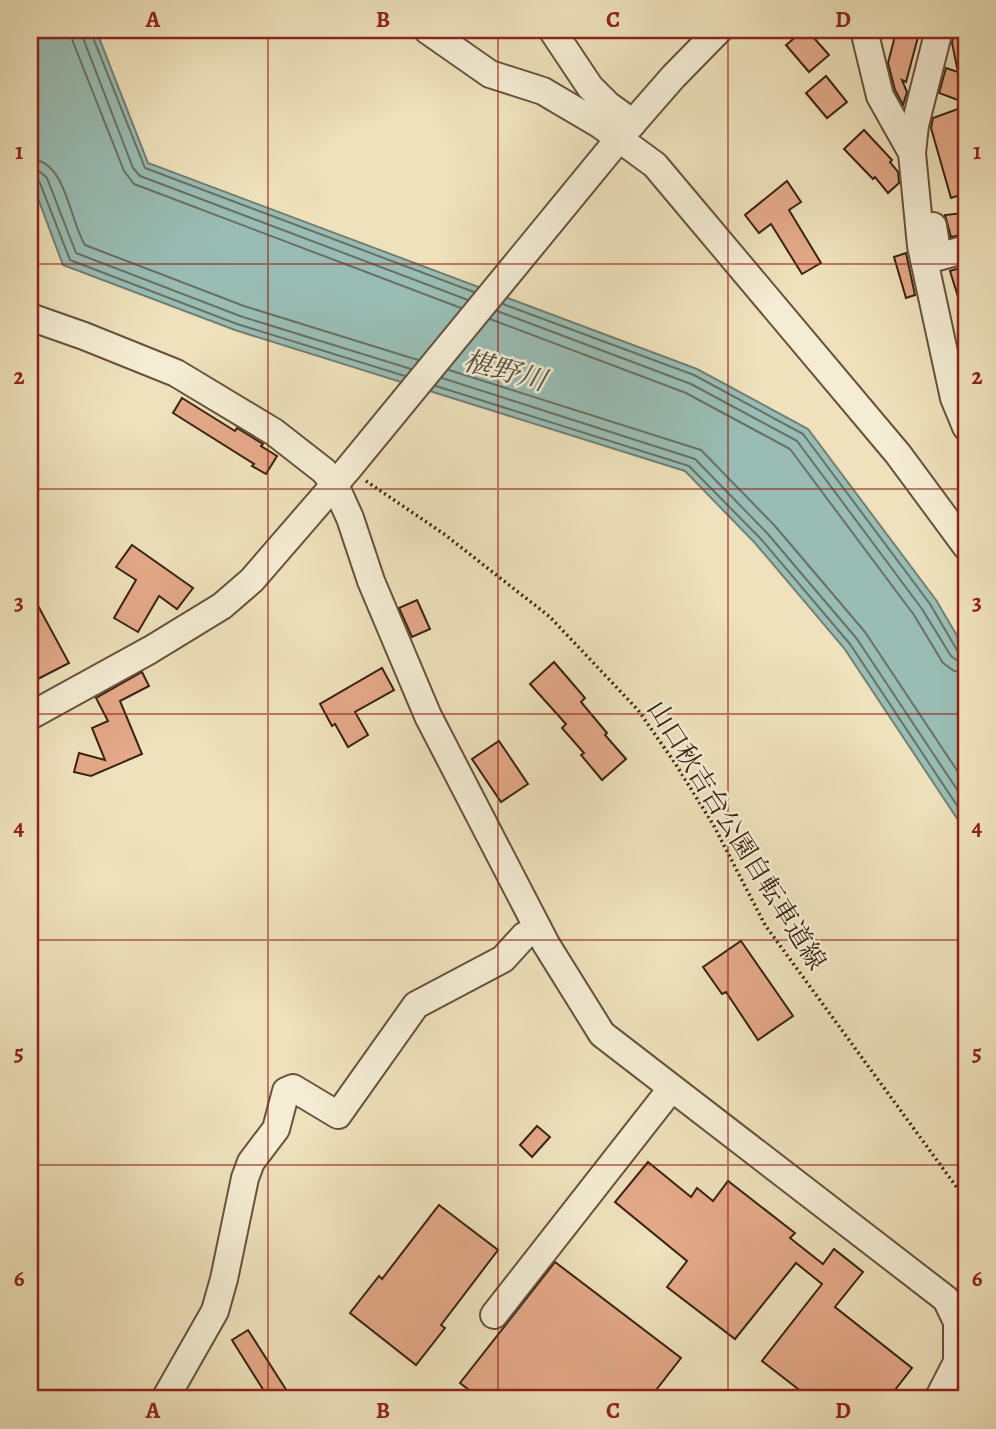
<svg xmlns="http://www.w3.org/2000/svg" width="996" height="1429" viewBox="0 0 996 1429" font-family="Alegreya,'Noto Serif JP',serif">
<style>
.water{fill:#99bdb4;stroke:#737f73;stroke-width:2}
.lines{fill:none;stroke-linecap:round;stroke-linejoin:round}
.shore{stroke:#6a7063;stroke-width:2}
.building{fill:#e4a989;stroke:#3a2212;stroke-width:2}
.minor-casing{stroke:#67523c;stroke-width:30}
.path{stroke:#3a2212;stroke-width:3.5;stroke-dasharray:2 3.5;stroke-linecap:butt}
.minor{stroke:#f4ecd3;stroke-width:26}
.grid{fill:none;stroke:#8f2418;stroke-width:2;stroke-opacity:0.55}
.labels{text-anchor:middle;stroke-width:5;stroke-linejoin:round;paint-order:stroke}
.street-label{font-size:26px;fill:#3a2212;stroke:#f4ecd3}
.water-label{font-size:28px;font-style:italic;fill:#565043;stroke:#f4ecd3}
.neatline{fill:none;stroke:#8f2418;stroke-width:2.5}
.grid-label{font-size:23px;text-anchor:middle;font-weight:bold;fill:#8f2418}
</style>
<rect width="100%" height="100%" fill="#eee1bb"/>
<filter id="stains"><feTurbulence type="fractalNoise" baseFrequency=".00286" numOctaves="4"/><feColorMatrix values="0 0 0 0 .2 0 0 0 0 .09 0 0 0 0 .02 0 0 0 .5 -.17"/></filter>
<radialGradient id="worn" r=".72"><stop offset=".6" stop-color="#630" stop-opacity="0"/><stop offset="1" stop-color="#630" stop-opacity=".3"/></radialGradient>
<!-- water -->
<path class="water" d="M30,30H96L148,163L697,369L808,429L936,600L966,651V832L844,648L755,543L685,471L235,330L63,265L30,177Z"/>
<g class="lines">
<!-- shore -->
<g class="shore">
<path d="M71,30L73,42L124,171L134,184L461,308"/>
<path d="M81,30L83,38L133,168L140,176L468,300"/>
<path d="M90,30L145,168L474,292"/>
<path d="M30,159C66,160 69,219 85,245L244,306L418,360"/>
<path d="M30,169L39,171L47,178L76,253L240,316L411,369"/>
<path d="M30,178L35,179L40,183L70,260L237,324L405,376"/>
<path d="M503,304L694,375L803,434L930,604L957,650L966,653"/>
<path d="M497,311L691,384L797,441L922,609L951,656L958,661L966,662"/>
<path d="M490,319L686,393L790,449L914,615L943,663L954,671L966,673"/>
<path d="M449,370L701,450L775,526L865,632L966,784"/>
<path d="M442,378L695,459L767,533L857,639L966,803"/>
<path d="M436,386L689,466L761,539L850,644L966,819"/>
</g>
</g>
<!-- building -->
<g class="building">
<path d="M804,30H807L829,55L809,72L786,45Z"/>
<path d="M954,30H966V103L939,93L946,68L958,72L952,43Z"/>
<path d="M896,32L918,37L906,82L902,80L907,92L903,105L895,90L888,63Z"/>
<path d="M826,76L847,102L827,118L806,93Z"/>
<path d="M966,106V193L951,198L931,128L933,118Z"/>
<path d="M864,130L892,160L890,162L898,172L899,183L888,193L875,177L873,179L844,149Z"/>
<path d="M787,181L801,202L789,210L821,263L802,274L771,224L759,233L745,215Z"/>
<path d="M963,213L966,234L951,237L945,215Z"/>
<path d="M906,253L915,295L906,298L894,257Z"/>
<path d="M966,266V313H963L950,271Z"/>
<path d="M182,398L235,431L237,428L263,444L261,446L277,456L266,474L252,466L254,464L173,413Z"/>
<path d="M132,545L193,588L177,609L159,596L138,632L114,618L136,580L116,567Z"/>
<path d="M30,591L69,663L30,683Z"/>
<path d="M417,600L430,629L412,637L399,608Z"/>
<path d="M554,662L585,698L581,702L607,733L605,735L626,759L602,780L581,755L584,753L562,728L566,724L530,684Z"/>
<path d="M382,668L394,690L355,712L368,735L348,747L335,724L332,726L320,704Z"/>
<path d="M142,672L149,686L120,701L142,754L91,776L74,772L79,753L105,760L92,728L108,721L96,698Z"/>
<path d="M499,741L528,784L501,802L472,759Z"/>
<path d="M741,941L793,1016L758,1040L726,992L722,994L703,967Z"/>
<path d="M537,1126L550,1137L532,1157L520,1145Z"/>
<path d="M648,1162L691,1197L697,1188L713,1201L728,1181L795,1233L790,1238L823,1264L834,1249L863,1272L835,1307L912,1368L888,1399H811L762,1361L822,1284L796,1263L735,1339L667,1287L687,1261L615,1202Z"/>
<path d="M439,1205L498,1250L441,1325L445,1328L416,1365L350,1313L379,1276L382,1279Z"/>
<path d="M555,1262L681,1358L649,1399H481L460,1383Z"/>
<path d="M248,1330L292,1399H269L232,1340Z"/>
</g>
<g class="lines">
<!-- minor casing -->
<g class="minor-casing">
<g id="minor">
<path d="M427,30L490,74L543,91L599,124L655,165L898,454L966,546"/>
<path d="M552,30L590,87L608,105L633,123"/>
<path d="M864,30L880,96L912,153L921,246L954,398L966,427"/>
<path d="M912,153L915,125L939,30"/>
<path d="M933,226L938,257L966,249"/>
<path d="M30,317L84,336L176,373L274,432L324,471L335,485L350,518L371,581L428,716L546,944L602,1034L946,1299L957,1322V1362L938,1399"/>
<path d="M30,716L150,650L222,606L252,580L348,469L618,140L673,77L719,30"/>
<path d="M494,1315L671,1089"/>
<path d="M165,1399L215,1311L224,1279L245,1178L251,1162L276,1129L286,1091L293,1088L338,1115L416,1005L503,959L524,936L538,929"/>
</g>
</g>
<!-- path -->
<path class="path" d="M366,481L444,534L550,617L638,710L675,763L714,826L765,925L966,1200"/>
<!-- minor -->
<use href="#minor" class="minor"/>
</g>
<!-- grid -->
<path class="grid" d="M268,30V1399M498,30V1399M728,30V1399M30,264H966M30,489H966M30,714H966M30,940H966M30,1165H966"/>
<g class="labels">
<!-- street labels -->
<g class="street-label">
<text transform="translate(737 835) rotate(58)" y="9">山口秋吉台公園自転車道線</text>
</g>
<!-- water labels -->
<g class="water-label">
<text transform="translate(505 370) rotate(15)" y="10">椹野川</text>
</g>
</g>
<!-- margin -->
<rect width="996" height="1429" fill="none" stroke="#eee1bb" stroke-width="77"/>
<rect x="38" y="38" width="920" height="1352" class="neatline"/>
<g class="grid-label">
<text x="153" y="27">A</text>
<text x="383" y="27">B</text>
<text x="613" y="27">C</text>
<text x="843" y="27">D</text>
<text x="19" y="159">1</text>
<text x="977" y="159">1</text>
<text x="19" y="384">2</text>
<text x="977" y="384">2</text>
<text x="19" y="610">3</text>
<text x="977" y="610">3</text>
<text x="19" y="835">4</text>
<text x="977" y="835">4</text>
<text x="19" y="1060">5</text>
<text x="977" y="1060">5</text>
<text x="19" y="1286">6</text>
<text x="977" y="1286">6</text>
<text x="153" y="1418">A</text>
<text x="383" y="1418">B</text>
<text x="613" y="1418">C</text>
<text x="843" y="1418">D</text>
</g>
<rect width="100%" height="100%" filter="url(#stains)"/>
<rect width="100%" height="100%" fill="url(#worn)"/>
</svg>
